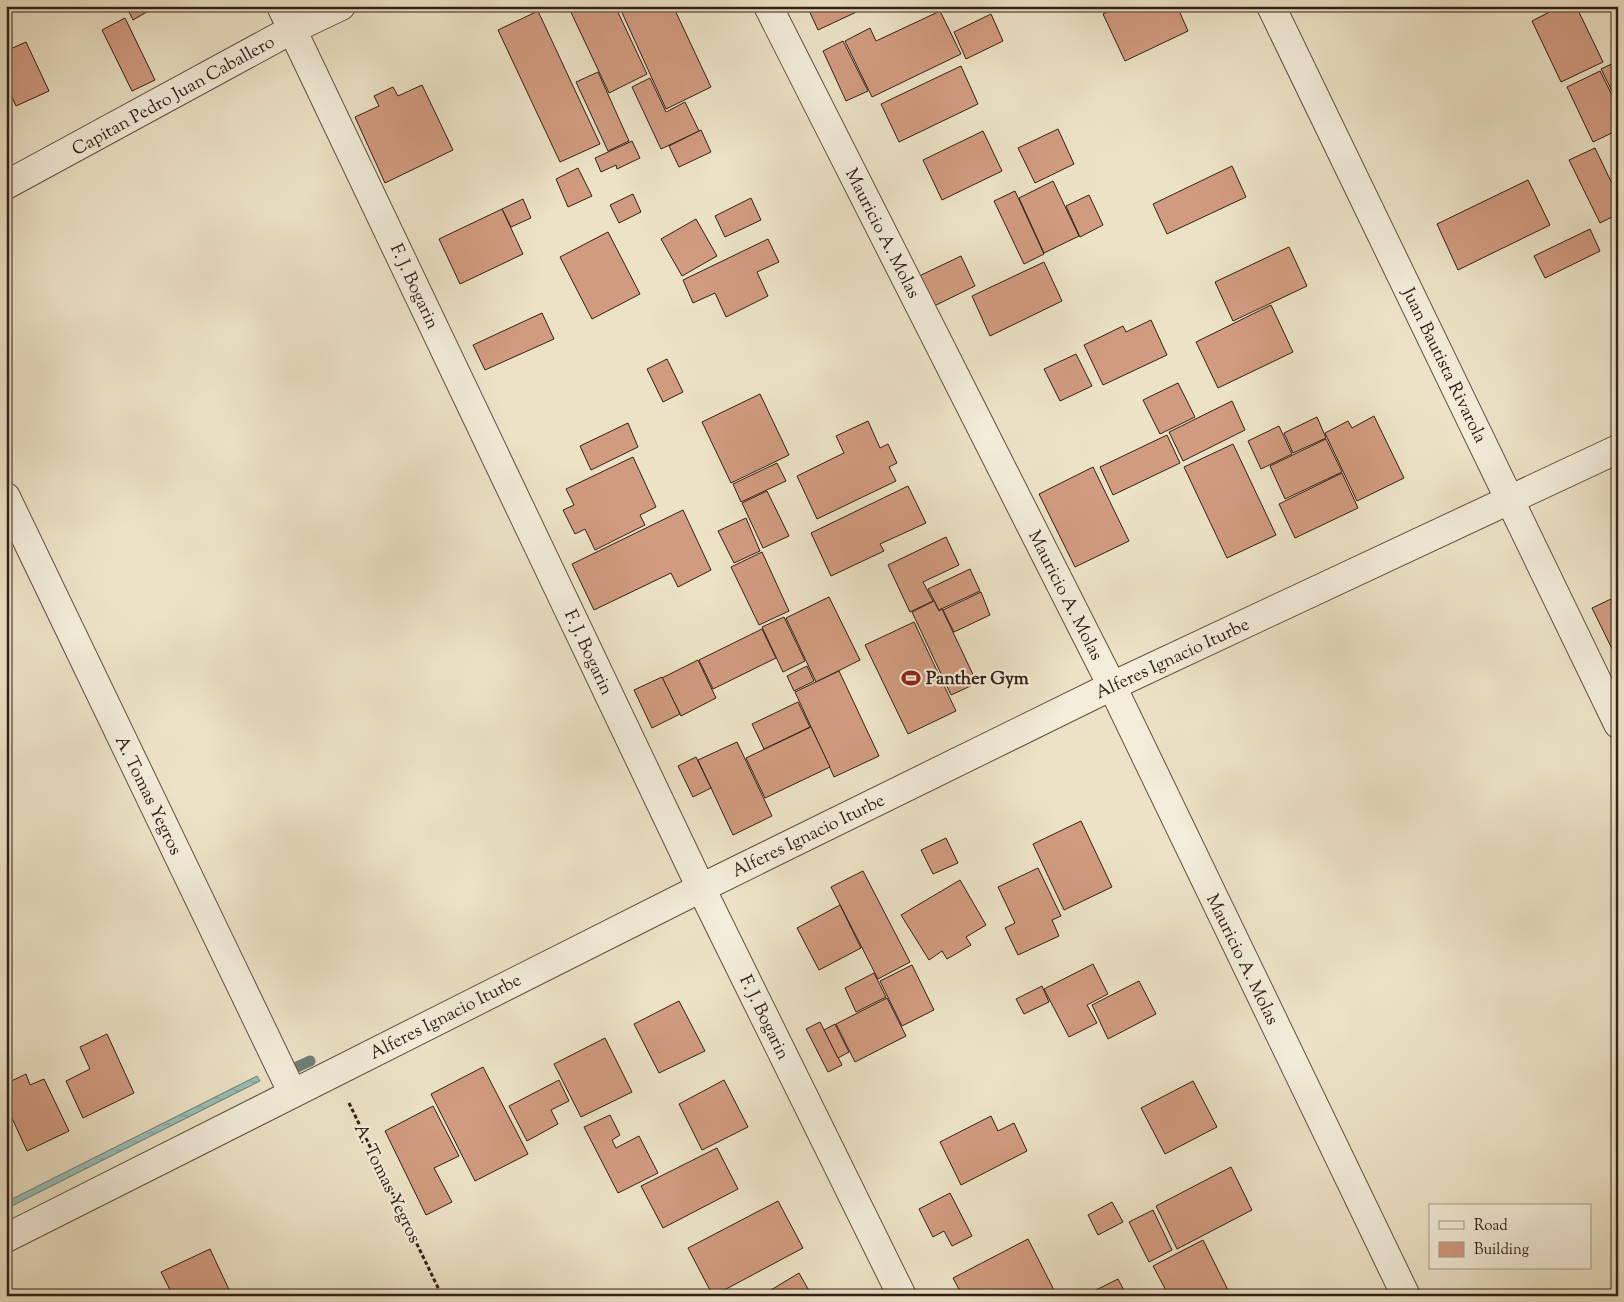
<svg xmlns="http://www.w3.org/2000/svg" width="1624" height="1302" viewBox="0 0 1624 1302" font-family="'Sorts Mill Goudy',serif">
<style>
.water{fill:url(#water-ripples);stroke:#707f78}
.lines{fill:none;stroke-linecap:round;stroke-linejoin:round}
.stream{stroke:#707f78;stroke-width:11}
.building{fill:#d19b7f;stroke:#332018}
.minor-casing{stroke:#615144;stroke-width:30}
.path{stroke:#332018;stroke-width:3;stroke-dasharray:4 2.5;stroke-linecap:butt}
.minor{stroke:#f3edda;stroke-width:28}
.labels{text-anchor:middle;stroke-width:4.5;stroke-linejoin:round;paint-order:stroke}
.street-label{font-size:18px;fill:#332018;stroke:#f3edda}
.poi-label{font-size:18px;font-weight:bold;fill:#332018;stroke:#f3edda;text-anchor:start}
</style>
<defs>
<pattern id="water-ripples" width="26" height="14" patternUnits="userSpaceOnUse" patternTransform="scale(1.25)"><rect width="26" height="14" fill="#99beb8"/><path d="M2 4q2-2 4 0t4 0M15 11q2-2 4 0t4 0" fill="none" stroke="#84a39d"/></pattern>
</defs>
<rect width="100%" height="100%" fill="#ece3c6"/>
<filter id="stains"><feTurbulence type="fractalNoise" baseFrequency=".004" numOctaves="4"/><feColorMatrix values="0 0 0 0 .2 0 0 0 0 .09 0 0 0 0 .02 0 0 0 .5 -.17"/></filter>
<radialGradient id="worn" r=".72"><stop offset=".6" stop-color="#630" stop-opacity="0"/><stop offset="1" stop-color="#630" stop-opacity=".3"/></radialGradient>
<!-- water -->
<path class="water" d="M257,1076L260,1081L6,1209V1202Z"/>
<g class="lines">
<!-- stream -->
<path class="stream" d="M297,1067L310,1061"/>
</g>
<!-- building -->
<g class="building">
<path d="M126,6H157L133,20Z"/>
<path d="M573,6H615L647,74L609,93L569,8Z"/>
<path d="M619,6H673L711,87L666,109Z"/>
<path d="M807,6H864L865,8L818,30Z"/>
<path d="M1119,6H1177L1188,31L1125,61L1103,14Z"/>
<path d="M1561,6H1576L1603,62L1561,82L1532,21Z"/>
<path d="M538,11L600,144L560,162L498,30Z"/>
<path d="M940,11L961,54L872,97L845,41L870,28L876,41Z"/>
<path d="M991,14L1003,41L966,59L954,32Z"/>
<path d="M125,18L155,80L132,91L102,30Z"/>
<path d="M843,41L868,91L846,101L823,51Z"/>
<path d="M26,42L49,91L16,106L6,84V51Z"/>
<path d="M1618,61V103L1601,69Z"/>
<path d="M961,66L978,104L899,142L881,104Z"/>
<path d="M1600,71L1618,107V130L1593,142L1567,87Z"/>
<path d="M598,72L629,141L608,151L576,82Z"/>
<path d="M650,78L666,112L685,102L699,131L661,149L632,87Z"/>
<path d="M422,85L453,150L385,183L355,117L379,106L374,96L393,87L398,96Z"/>
<path d="M1058,129L1074,164L1035,183L1018,148Z"/>
<path d="M701,130L711,152L679,167L669,146Z"/>
<path d="M983,131L1002,171L942,200L923,160Z"/>
<path d="M632,141L640,158L617,169L616,165L601,172L595,158Z"/>
<path d="M1595,148L1618,196V214L1600,223L1569,160Z"/>
<path d="M1232,166L1246,197L1167,234L1153,204Z"/>
<path d="M578,168L592,196L568,207L556,179Z"/>
<path d="M1528,180L1550,225L1458,270L1437,224Z"/>
<path d="M1053,181L1079,236L1044,253L1019,198Z"/>
<path d="M1015,191L1044,254L1024,264L994,201Z"/>
<path d="M633,194L641,212L619,223L610,205Z"/>
<path d="M1089,195L1103,225L1080,237L1066,206Z"/>
<path d="M751,198L761,220L725,237L715,216Z"/>
<path d="M523,199L531,218L511,227L502,209Z"/>
<path d="M502,209L523,254L460,284L439,239Z"/>
<path d="M696,219L717,256L682,276L661,239Z"/>
<path d="M1590,229L1600,251L1545,278L1534,256Z"/>
<path d="M608,232L640,294L592,319L560,257Z"/>
<path d="M768,239L779,262L757,272L768,296L726,317L715,293L693,303L683,280Z"/>
<path d="M1289,247L1307,286L1233,321L1215,282Z"/>
<path d="M961,256L975,286L930,308L915,278Z"/>
<path d="M1044,262L1062,301L990,336L972,296Z"/>
<path d="M1271,305L1293,352L1218,388L1196,342Z"/>
<path d="M542,313L554,339L485,370L473,345Z"/>
<path d="M1151,320L1167,355L1103,385L1084,345L1123,326L1126,332Z"/>
<path d="M1076,354L1092,386L1060,401L1044,369Z"/>
<path d="M667,359L683,392L663,402L647,369Z"/>
<path d="M1178,383L1195,417L1160,434L1143,400Z"/>
<path d="M760,394L789,455L731,483L702,422Z"/>
<path d="M1232,401L1245,430L1183,461L1169,432Z"/>
<path d="M1374,416L1404,478L1357,501L1325,433L1348,421L1352,428Z"/>
<path d="M1317,417L1326,438L1293,453L1284,433Z"/>
<path d="M868,421L880,448L888,444L897,463L889,467L896,481L817,519L797,476L844,453L836,436Z"/>
<path d="M628,423L638,447L591,470L580,446Z"/>
<path d="M1279,426L1292,454L1261,469L1248,441Z"/>
<path d="M1167,435L1180,463L1113,495L1100,467Z"/>
<path d="M1326,439L1342,472L1285,499L1270,466Z"/>
<path d="M1233,444L1276,535L1227,558L1184,467Z"/>
<path d="M633,457L656,507L640,515L645,525L595,550L585,529L575,534L563,510L574,505L566,489Z"/>
<path d="M777,463L786,481L741,502L733,484Z"/>
<path d="M1093,467L1129,541L1075,567L1039,494Z"/>
<path d="M1342,473L1358,508L1295,538L1279,504Z"/>
<path d="M908,486L926,523L880,544L884,551L831,576L811,533Z"/>
<path d="M767,491L789,536L763,548L742,503Z"/>
<path d="M683,510L711,570L678,587L671,573L594,610L572,564Z"/>
<path d="M746,518L760,551L734,563L718,531Z"/>
<path d="M946,537L959,565L923,582L933,601L910,612L888,565Z"/>
<path d="M762,552L789,611L759,625L731,567Z"/>
<path d="M970,569L980,591L939,610L928,589Z"/>
<path d="M981,592L990,615L954,632L943,610Z"/>
<path d="M829,597L860,660L816,682L786,618Z"/>
<path d="M1611,599L1618,613V661L1592,608Z"/>
<path d="M934,601L939,611L942,609L977,683L951,695L912,612Z"/>
<path d="M784,617L805,661L783,672L762,627Z"/>
<path d="M914,622L956,711L908,734L865,645Z"/>
<path d="M762,629L776,658L713,689L699,660Z"/>
<path d="M698,660L716,698L681,716L662,678Z"/>
<path d="M807,666L814,681L794,691L787,676Z"/>
<path d="M839,671L879,756L834,777L795,692Z"/>
<path d="M662,677L680,714L652,728L634,690Z"/>
<path d="M798,702L810,727L764,749L752,724Z"/>
<path d="M811,727L830,767L765,798L746,758Z"/>
<path d="M737,742L772,816L733,835L698,760Z"/>
<path d="M696,757L711,788L693,797L678,766Z"/>
<path d="M1081,821L1112,887L1064,910L1033,844Z"/>
<path d="M946,838L958,863L933,874L921,850Z"/>
<path d="M1038,868L1061,916L1052,920L1059,936L1018,955L1005,928L1015,923L998,887Z"/>
<path d="M863,871L910,962L878,979L831,887Z"/>
<path d="M960,880L986,925L966,937L971,945L947,959L942,951L929,960L901,915Z"/>
<path d="M840,905L861,948L819,970L797,928Z"/>
<path d="M1093,964L1108,994L1087,1005L1097,1023L1069,1037L1044,989Z"/>
<path d="M912,965L934,1010L902,1026L880,981Z"/>
<path d="M874,973L886,997L856,1012L845,988Z"/>
<path d="M1139,981L1156,1014L1108,1039L1092,1005Z"/>
<path d="M1042,986L1049,1002L1024,1014L1016,999Z"/>
<path d="M887,998L906,1036L855,1062L836,1024Z"/>
<path d="M679,1001L705,1051L659,1073L634,1024Z"/>
<path d="M820,1022L842,1065L828,1072L806,1029Z"/>
<path d="M835,1024L849,1052L838,1058L824,1030Z"/>
<path d="M107,1034L134,1093L83,1118L66,1081L90,1069L80,1047Z"/>
<path d="M605,1038L632,1092L581,1117L554,1064Z"/>
<path d="M483,1067L528,1154L475,1181L431,1094Z"/>
<path d="M26,1074L30,1085L44,1079L69,1131L27,1151L6,1105V1096L12,1094L7,1083Z"/>
<path d="M559,1080L569,1101L551,1110L558,1124L527,1141L509,1106Z"/>
<path d="M724,1080L748,1127L702,1150L679,1104Z"/>
<path d="M1193,1081L1217,1127L1165,1154L1141,1108Z"/>
<path d="M433,1106L459,1156L434,1168L452,1202L426,1215L385,1131Z"/>
<path d="M610,1115L620,1135L612,1140L616,1148L639,1136L658,1173L618,1193L584,1127Z"/>
<path d="M991,1116L998,1131L1014,1123L1027,1151L961,1185L940,1142Z"/>
<path d="M717,1148L738,1189L663,1228L641,1186Z"/>
<path d="M1231,1167L1252,1210L1177,1249L1156,1206Z"/>
<path d="M950,1193L972,1236L952,1246L944,1231L933,1237L919,1209Z"/>
<path d="M778,1201L803,1248L713,1296L688,1248Z"/>
<path d="M1112,1202L1123,1222L1098,1235L1088,1215Z"/>
<path d="M1153,1210L1172,1250L1149,1262L1129,1222Z"/>
<path d="M1028,1239L1057,1296H956L961,1293L953,1278Z"/>
<path d="M1203,1240L1231,1296H1169L1153,1266Z"/>
<path d="M210,1249L232,1296H173L161,1272Z"/>
<path d="M799,1273L812,1296H761Z"/>
<path d="M1118,1279L1127,1296H1099L1096,1290Z"/>
</g>
<g class="lines">
<!-- minor casing -->
<g class="minor-casing">
<g id="minor">
<path d="M281,6L701,888L902,1296"/>
<path d="M768,6L1112,686L1406,1296"/>
<path d="M1271,6L1618,724"/>
<path d="M6,185L293,29L341,6"/>
<path d="M6,497L292,1092"/>
<path d="M6,1238L701,888L1112,686L1618,449"/>
</g>
</g>
<!-- path -->
<path class="path" d="M349,1103L442,1296"/>
<!-- minor -->
<use href="#minor" class="minor"/>
</g>
<!-- icons -->
<defs>
<g id="stadium-bare" transform="scale(1.5)"><path d="M0-5a6.5 5 0 1 0 0 10a6.5 5 0 1 0 0-10ZM-3.5-1.8h7v3.6h-7Z" fill="#8f2418" stroke="#f3edda" stroke-width="2.5" paint-order="stroke"/></g>
</defs>
<g fill-rule="evenodd">
<use href="#stadium-bare" x="911" y="678"/>
</g>
<g class="labels">
<!-- street labels -->
<g class="street-label">
<text transform="translate(173 95) rotate(-29)" y="6">Capitan Pedro Juan Caballero</text>
<text transform="translate(883 233) rotate(63)" y="6">Mauricio A. Molas</text>
<text transform="translate(415 286) rotate(65)" y="6">F. J. Bogarin</text>
<text transform="translate(1445 365) rotate(64)" y="6">Juan Bautista Rivarola</text>
<text transform="translate(1066 595) rotate(63)" y="6">Mauricio A. Molas</text>
<text transform="translate(589 652) rotate(65)" y="6">F. J. Bogarin</text>
<text transform="translate(1172 658) rotate(-25)" y="6">Alferes Ignacio Iturbe</text>
<text transform="translate(149 795) rotate(64)" y="6">A. Tomas Yegros</text>
<text transform="translate(808 835) rotate(-26)" y="6">Alferes Ignacio Iturbe</text>
<text transform="translate(1243 959) rotate(64)" y="6">Mauricio A. Molas</text>
<text transform="translate(445 1016) rotate(-27)" y="6">Alferes Ignacio Iturbe</text>
<text transform="translate(765 1017) rotate(64)" y="6">F. J. Bogarin</text>
<text transform="translate(388 1183) rotate(64)" y="6">A. Tomas Yegros</text>
</g>
<!-- poi labels -->
<g class="poi-label">
<text x="926" y="684">Panther Gym</text>
</g>
</g>
<!-- margin -->
<rect width="1624" height="1302" fill="none" stroke="#ece3c6" stroke-width="25"/>
<rect x="8" y="8" width="1609" height="1287" fill="none" stroke="#332018" stroke-width="2.5"/>
<rect x="12" y="12" width="1599" height="1277" fill="none" stroke="#332018"/>
<!-- legend -->
<rect x="1429" y="1204" width="162" height="65" fill="#f3edda" stroke="#a69b8c"/>
<rect x="1439" y="1221" width="25" height="8" fill="#f3edda" stroke="#a69b8c"/>
<text x="1474" y="1230" font-size="15" fill="#332018">Road</text>
<rect x="1439" y="1242" width="25" height="15" fill="#d19b7f" stroke="#a69b8c"/>
<text x="1474" y="1254" font-size="15" fill="#332018">Building</text>
<rect width="100%" height="100%" filter="url(#stains)"/>
<rect width="100%" height="100%" fill="url(#worn)"/>
</svg>
